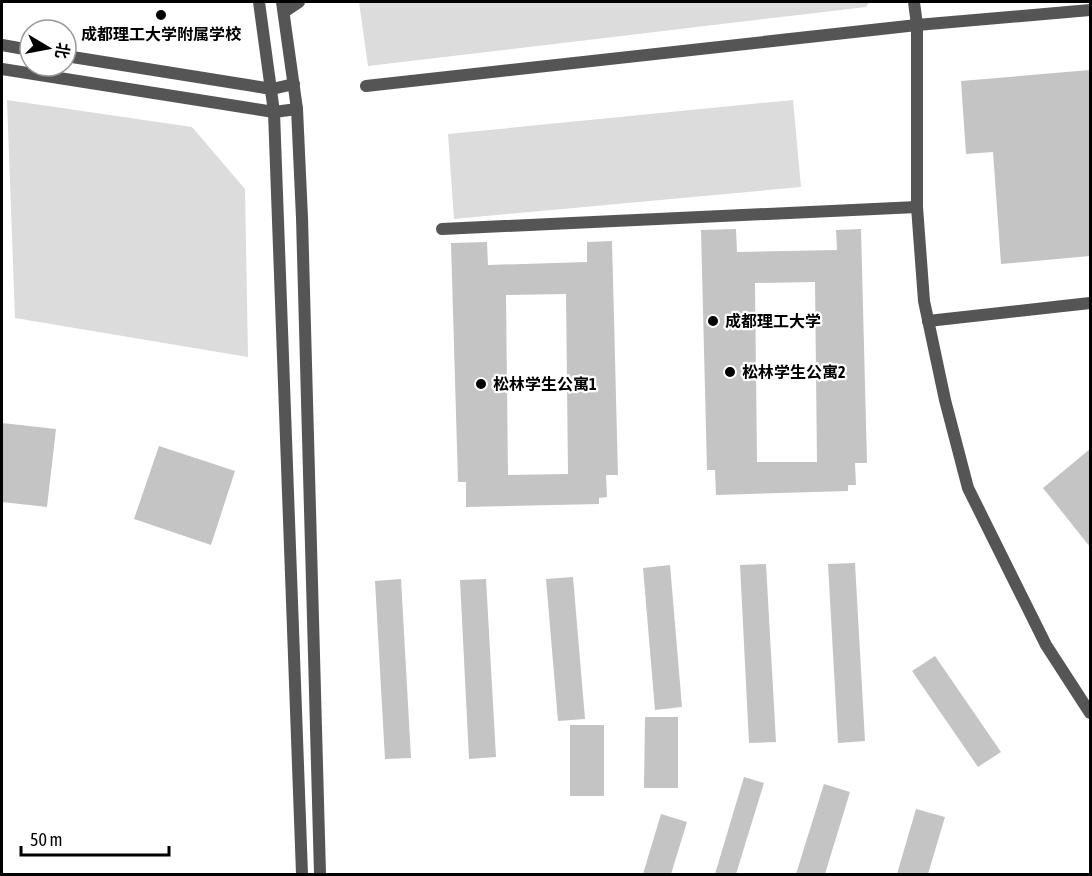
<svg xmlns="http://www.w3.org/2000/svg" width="1092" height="876" viewBox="0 0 1092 876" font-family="'Asap Condensed','Noto Sans SC',sans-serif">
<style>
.green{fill:#dcdcdc}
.building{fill:#c4c4c4;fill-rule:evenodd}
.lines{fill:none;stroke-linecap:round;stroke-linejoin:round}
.service{stroke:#555;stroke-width:12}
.minor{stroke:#555;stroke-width:12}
.tertiary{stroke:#555;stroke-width:12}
.poi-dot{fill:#000;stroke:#fff;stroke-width:2}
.labels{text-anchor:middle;stroke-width:4.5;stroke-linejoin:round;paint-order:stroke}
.poi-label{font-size:16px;font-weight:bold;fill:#000;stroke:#fff;text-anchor:start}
</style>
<rect width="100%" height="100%" fill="#fff"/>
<!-- green -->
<g class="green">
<path d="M359,2H869L866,7L368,66Z"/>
<path d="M7,100L192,127L245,189L248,357L15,318Z"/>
<path d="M793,100L801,187L454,219L448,134Z"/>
</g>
<!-- building -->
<g class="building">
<path d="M1090,70V256L1001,264L993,152L966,154L961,81Z"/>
<path d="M736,229L737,252L837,250L836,230L861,229L867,463H855L856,485H848V491L716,495L715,470H707L701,230ZM815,282L817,462H757L755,283Z"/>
<path d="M612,241L618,475H606L607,497L599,498V504L466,507V482H458L451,243L487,242L488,265L587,262V242ZM566,294L568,474L508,475L506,295Z"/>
<path d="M2,423L56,429L47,507L2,502Z"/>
<path d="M159,446L235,471L211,545L134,519Z"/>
<path d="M1090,449V547L1043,488Z"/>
<path d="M855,563L865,741L838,743L828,564Z"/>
<path d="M766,564L776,742L749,743L740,565Z"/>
<path d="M670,565L682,707L655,710L643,568Z"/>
<path d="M573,577L585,719L558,721L546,579Z"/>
<path d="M401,579L411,758L385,759L375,581Z"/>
<path d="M486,579L496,757L469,759L460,580Z"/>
<path d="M935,656L1001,752L978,767L912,671Z"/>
<path d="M645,717H678V788H644Z"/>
<rect x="570" y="725" width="34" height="71"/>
<path d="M744,777L764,783L736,874H715Z"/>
<path d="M824,784L850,792L825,874H796Z"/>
<path d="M916,809L945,817L928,874H897Z"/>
<path d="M661,814L687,822L671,874H643Z"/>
</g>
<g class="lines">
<!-- service -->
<path class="service" d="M442,229L917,207"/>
<!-- minor -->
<g class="minor">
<path d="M914,2L917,25V207L924,301L945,400L968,488L1046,645L1090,713"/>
<path d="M284,12L299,2"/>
<path d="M366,86L917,25L1090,10"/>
<path d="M928,321L1090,303"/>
</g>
<!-- tertiary -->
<g class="tertiary">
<path d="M259,2L274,112L302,874"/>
<path d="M282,2L297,109L302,218L320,874"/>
<path d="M2,45L30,50"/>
<path d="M66,56L272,89L294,84"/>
<path d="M2,69L274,112L297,109"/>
</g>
</g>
<!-- markers -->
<g class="poi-dot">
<circle cx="161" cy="15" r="6"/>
<circle cx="713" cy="321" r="6"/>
<circle cx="730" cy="372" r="6"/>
<circle cx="481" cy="384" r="6"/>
</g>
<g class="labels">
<!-- poi labels -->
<g class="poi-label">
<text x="161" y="40" text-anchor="middle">成都理工大学附属学校</text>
<text x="725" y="327">成都理工大学</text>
<text x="742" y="378">松林学生公寓2</text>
<text x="493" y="390">松林学生公寓1</text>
</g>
</g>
<!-- border -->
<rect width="1092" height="876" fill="none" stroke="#000000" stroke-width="6"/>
<!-- north arrow -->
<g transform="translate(48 48) rotate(100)"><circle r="28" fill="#ffffff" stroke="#999999" stroke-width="1.5"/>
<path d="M0-4.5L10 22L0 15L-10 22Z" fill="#000000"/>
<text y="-9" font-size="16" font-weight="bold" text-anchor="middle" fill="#000000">北</text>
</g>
<!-- scale -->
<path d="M21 846v9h148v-9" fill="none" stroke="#000000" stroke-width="3"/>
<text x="30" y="846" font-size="18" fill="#000000" stroke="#ffffff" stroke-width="4.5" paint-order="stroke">50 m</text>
</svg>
